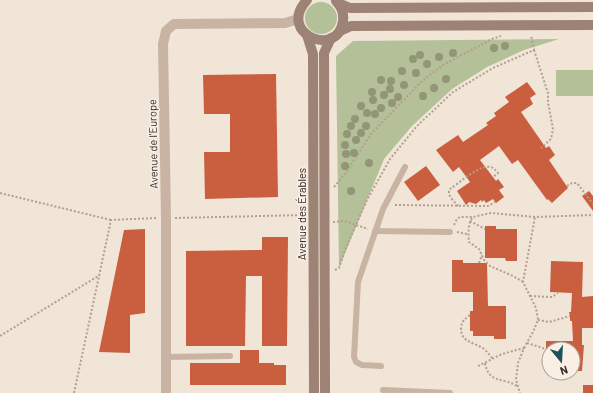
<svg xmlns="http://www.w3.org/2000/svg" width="593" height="393" viewBox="0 0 593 393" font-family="Barlow,sans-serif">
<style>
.green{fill:#b3c098}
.building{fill:#c95f3e}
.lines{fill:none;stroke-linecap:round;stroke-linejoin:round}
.path{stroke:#b59e8e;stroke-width:2;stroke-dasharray:2 2;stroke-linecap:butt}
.lane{stroke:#c9b4a3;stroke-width:6}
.street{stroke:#c9b4a3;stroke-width:10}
.secondary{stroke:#9d8375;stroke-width:10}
.tree{fill:#929577}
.labels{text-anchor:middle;stroke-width:3;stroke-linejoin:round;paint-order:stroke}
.street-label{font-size:11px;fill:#342a26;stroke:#f9efe4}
</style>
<rect width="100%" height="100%" fill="#f1e5d7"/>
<!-- green -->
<g class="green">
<circle cx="321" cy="18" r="16"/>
<path d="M559,39L524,50L487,67L452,89L412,126L384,159L339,268L336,56L353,41Z"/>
<rect x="556" y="70" width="37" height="26"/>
</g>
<!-- building -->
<g class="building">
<path d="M276,74L278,197L205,199L204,152H230V114H204L203,75Z"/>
<path d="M527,82L536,94L530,98L533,104L521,112L546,148L549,146L555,155L549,160L568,188L552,203L548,199L547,200L518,160L512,164L499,146L480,160L496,181L498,179L504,187L499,190L504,197L496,203L493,199L486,203L484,200L482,202L481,200L476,204L469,202L466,205L457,191L470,182L459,167L453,172L436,150L458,135L463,142L488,125L486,123L496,116L494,113L509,102L505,97Z"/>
<path d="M426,166L440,185L418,201L404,182Z"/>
<path d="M589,191L593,196V211L582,196Z"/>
<path d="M485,226H496V229H517V261H506L505,258H485Z"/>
<path d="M145,229V313L130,315V353L99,352L124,230Z"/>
<path d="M262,237H288L287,346H262V276H246L245,346H186V251L262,250Z"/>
<path d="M452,260H463V263H487L488,306H506V339H494V336H473V331H470V311H473V292H452Z"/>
<path d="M551,261L583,262L582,297L593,296V328H582V345H584L582,371H573V349H546V341H573L572,321H570V316L569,312H571L572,293L550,292Z"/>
<path d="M240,350H259V363H274V365H286V385H190V363H240Z"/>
<rect x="583" y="385" width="10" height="8"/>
</g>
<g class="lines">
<!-- path -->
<g class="path">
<path d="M534,50L548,93V102L553,129L551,139L541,148"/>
<path d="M567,186L572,183H577L593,204"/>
<path d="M334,187L345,174L371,134L421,82L443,65L492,39L501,36"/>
<path d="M0,193L111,220"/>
<path d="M395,205L488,206L495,202"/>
<path d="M458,206C454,201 446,195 450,189C459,183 477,167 487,167C492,166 495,169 498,173L493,177"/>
<path d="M175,218L305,215"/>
<path d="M470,221L485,229"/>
<path d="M333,222L344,221L368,229"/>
<path d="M454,225L457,219L460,217H473"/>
<path d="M457,232L467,234"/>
<path d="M479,263L482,255"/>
<path d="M335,270L339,268L345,250L367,200L390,159L417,126L453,92L493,68L534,50L531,35"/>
<path d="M523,282L513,276L490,266L484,260L479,249L469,242C468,235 468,222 473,217L491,213L535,217L593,215"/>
<path d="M530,296L552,297L558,293"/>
<path d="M470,315C465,319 462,321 461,327C460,343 475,342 484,349C488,352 490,356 493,359"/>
<path d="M538,320L549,322L570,316"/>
<path d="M0,336L100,275"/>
<path d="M527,343L549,350"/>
<path d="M524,348L533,332L538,320L536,308L523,282L535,217"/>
<path d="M485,363C489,384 502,377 517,386"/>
<path d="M478,366L502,354L524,348L518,363L516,380L520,393"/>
<path d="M74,393L111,220L157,218"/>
</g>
<!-- lane -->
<g class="lane">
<path d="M375,231L450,232"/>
<path d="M166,357L230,356"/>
<path d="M381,366L362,365L356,362L354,357L358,282L383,209L405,167"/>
<path d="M383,390L450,393"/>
</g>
<!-- street -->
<path class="street" d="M166,393V218L163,44L166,31L174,24L285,23L298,19"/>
<!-- secondary -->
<g class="secondary">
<path d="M307,0C276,34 338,59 343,21C344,13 342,7 336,1"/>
<path d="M338,3L350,8L593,7"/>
<path d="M340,31L351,26L593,25"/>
<path d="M307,35L313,54L314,393"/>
<path d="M325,393L324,53L331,38"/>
</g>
</g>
<!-- trees -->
<g class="tree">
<circle cx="505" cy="46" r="4"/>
<circle cx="494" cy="48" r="4"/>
<circle cx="453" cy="53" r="4"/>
<circle cx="420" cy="55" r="4"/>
<circle cx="439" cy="57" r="4"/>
<circle cx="413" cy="59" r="4"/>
<circle cx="427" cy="64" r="4"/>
<circle cx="402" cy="71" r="4"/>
<circle cx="416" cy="73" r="4"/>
<circle cx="446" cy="79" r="4"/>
<circle cx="381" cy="80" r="4"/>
<circle cx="391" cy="81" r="4"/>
<circle cx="404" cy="85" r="4"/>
<circle cx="434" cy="88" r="4"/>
<circle cx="390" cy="89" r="4"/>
<circle cx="372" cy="92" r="4"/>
<circle cx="384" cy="95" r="4"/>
<circle cx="423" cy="96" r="4"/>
<circle cx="398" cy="97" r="4"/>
<circle cx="373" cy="100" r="4"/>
<circle cx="392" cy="103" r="4"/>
<circle cx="361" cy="106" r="4"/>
<circle cx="381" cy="108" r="4"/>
<circle cx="367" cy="113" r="4"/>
<circle cx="375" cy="114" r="4"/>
<circle cx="355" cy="119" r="4"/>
<circle cx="351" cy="126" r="4"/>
<circle cx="366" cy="126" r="4"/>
<circle cx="361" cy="133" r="4"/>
<circle cx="347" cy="134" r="4"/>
<circle cx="356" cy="140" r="4"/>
<circle cx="345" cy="145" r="4"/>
<circle cx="354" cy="153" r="4"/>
<circle cx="346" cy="154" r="4"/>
<circle cx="369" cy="163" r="4"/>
<circle cx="345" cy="166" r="4"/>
<circle cx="351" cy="191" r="4"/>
</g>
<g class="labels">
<!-- street labels -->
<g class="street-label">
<text transform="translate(153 144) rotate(-91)" y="4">Avenue de l'Europe</text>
<text transform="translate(302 214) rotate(-90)" y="4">Avenue des Érables</text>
</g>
</g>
<!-- north arrow -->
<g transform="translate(561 361) rotate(162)"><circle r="19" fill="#f9efe4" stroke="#aaa098"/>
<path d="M0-3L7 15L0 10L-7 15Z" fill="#1b5356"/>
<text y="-6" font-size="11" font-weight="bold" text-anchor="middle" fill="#342a26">N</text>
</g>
</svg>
